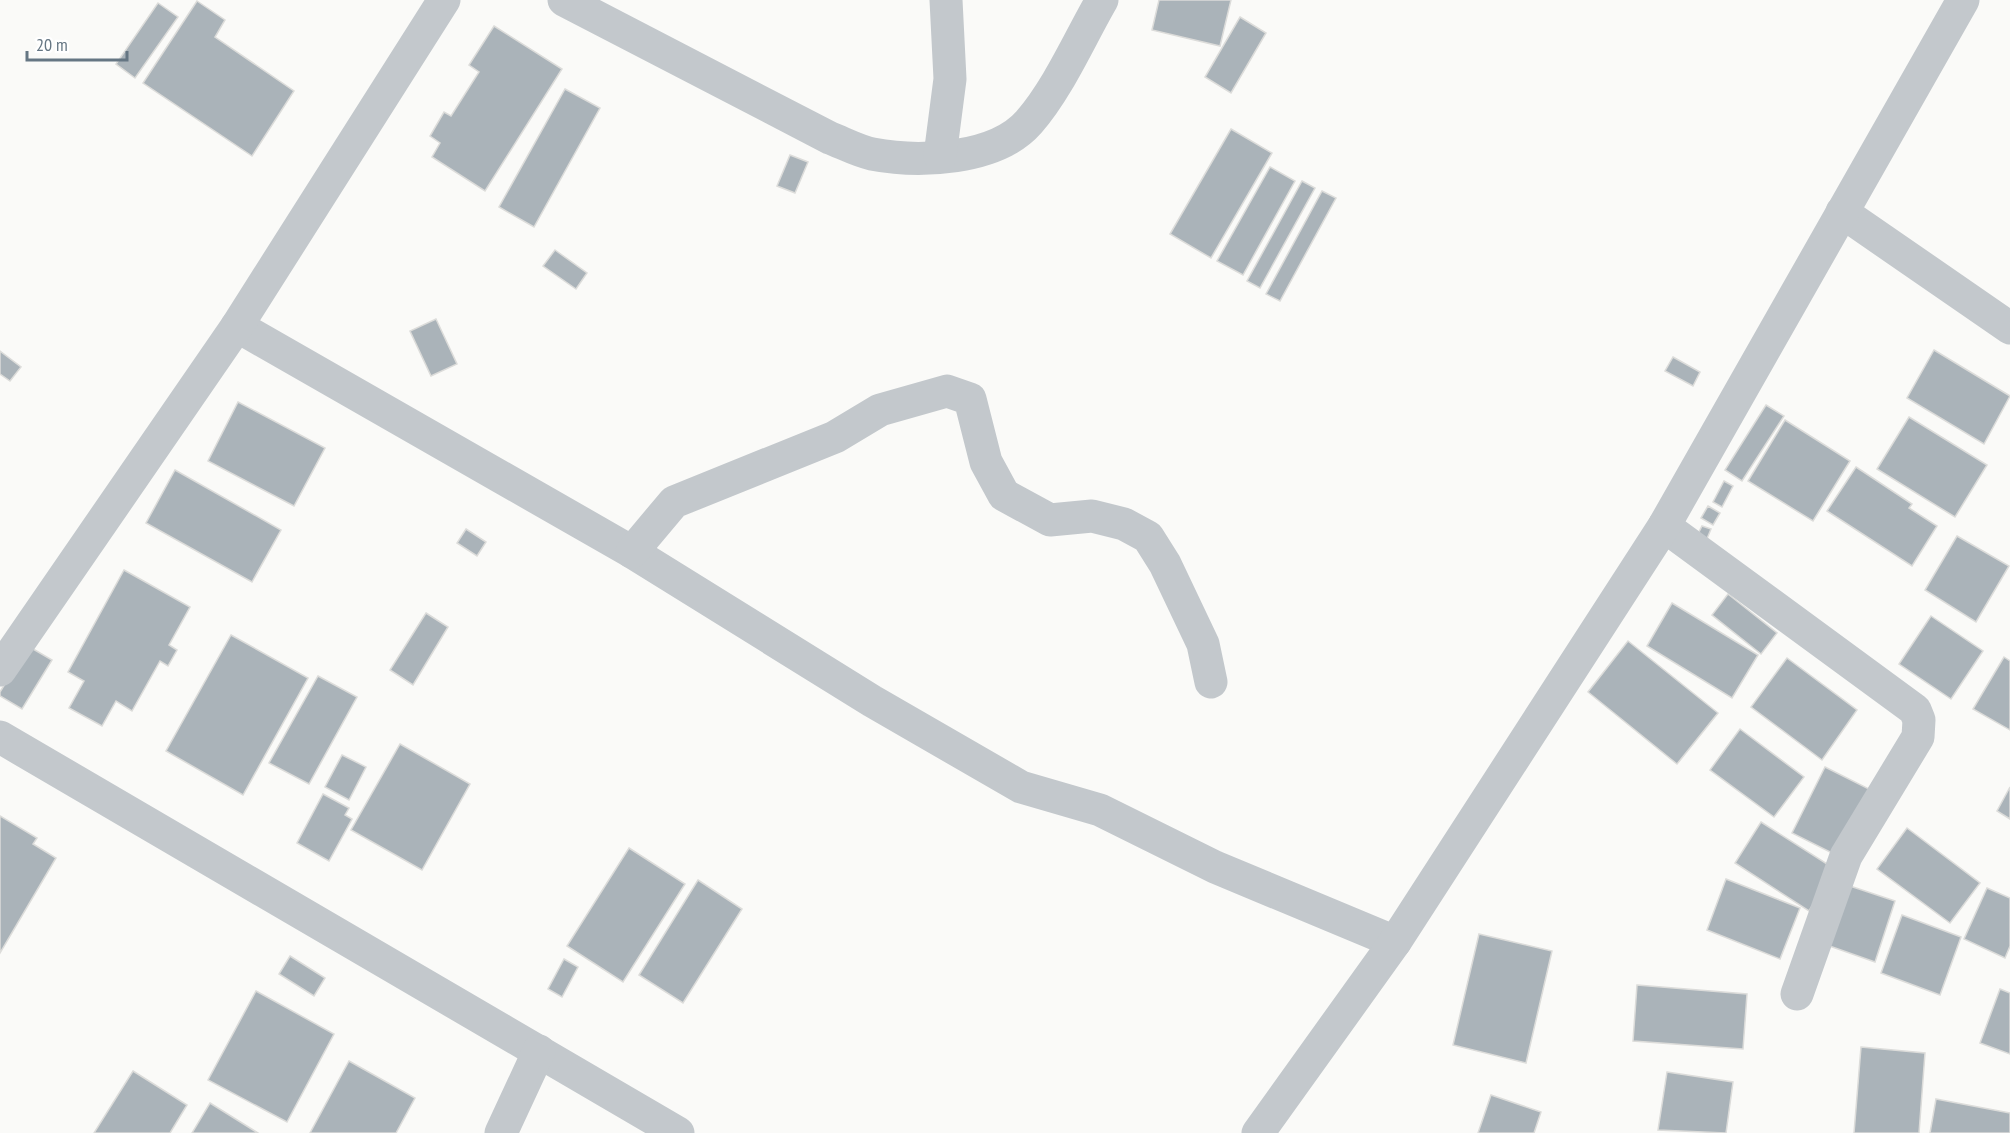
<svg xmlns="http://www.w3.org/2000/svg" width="2010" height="1133" viewBox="0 0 2010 1133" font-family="'PT Sans Narrow',sans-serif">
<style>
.building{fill:#aab3b9;stroke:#dcdcda;stroke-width:1.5}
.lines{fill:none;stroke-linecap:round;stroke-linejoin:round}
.street{stroke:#c3c8cc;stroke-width:33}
</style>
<rect width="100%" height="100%" fill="#fafaf8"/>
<!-- building -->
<g class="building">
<path d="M1159,0H1231L1220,46L1152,30Z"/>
<path d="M197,1L225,20L215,37L294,91L252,156L143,83Z"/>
<path d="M158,3L178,17L135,78L116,64Z"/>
<path d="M1240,17L1266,33L1231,93L1205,77Z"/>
<path d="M494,26L562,69L485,191L432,157L440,143L430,136L444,112L451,116L479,72L469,65Z"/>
<path d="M565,89L600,108L534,227L499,207Z"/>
<path d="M1231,129L1272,153L1211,258L1170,234Z"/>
<path d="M790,155L808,162L795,193L777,186Z"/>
<path d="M1270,167L1295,181L1243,275L1217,261Z"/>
<path d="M1302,181L1315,188L1260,288L1247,281Z"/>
<path d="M1322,191L1336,198L1280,301L1266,294Z"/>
<path d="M555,250L587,273L576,289L543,266Z"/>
<path d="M436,319L457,364L431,376L410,331Z"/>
<path d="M1934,350L2010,396L1984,444L1907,398Z"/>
<path d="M0,351L21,367L10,381L0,374Z"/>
<path d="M1673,357L1700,372L1693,386L1665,371Z"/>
<path d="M238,402L325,448L294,506L208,461Z"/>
<path d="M1766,405L1784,416L1742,481L1725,470Z"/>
<path d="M1909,417L1987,465L1955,517L1877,469Z"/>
<path d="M1785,420L1850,461L1813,521L1748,481Z"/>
<path d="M1856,467L1912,504L1909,508L1937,526L1912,566L1827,511Z"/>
<path d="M175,470L281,530L252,582L146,523Z"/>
<path d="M1724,481L1733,486L1722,507L1713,502Z"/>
<path d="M1708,506L1720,513L1713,525L1701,518Z"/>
<path d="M1702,526L1711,529L1706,541L1697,536Z"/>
<path d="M466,529L486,542L477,556L457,543Z"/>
<path d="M1957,536L2009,566L1976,622L1925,590Z"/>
<path d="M124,570L190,607L169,645L177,650L168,666L160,661L132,711L116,701L102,726L69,708L84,681L68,672Z"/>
<path d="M1728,594L1777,633L1761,654L1712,615Z"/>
<path d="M1672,603L1758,655L1732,698L1647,646Z"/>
<path d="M426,613L448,627L413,685L390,670Z"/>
<path d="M1931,616L1983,651L1951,699L1899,664Z"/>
<path d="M231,635L308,678L243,795L166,751Z"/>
<path d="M1628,641L1718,713L1677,764L1588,692Z"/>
<path d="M28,646L52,660L22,709L0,696V692Z"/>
<path d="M2004,657L2010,661V730L1973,709Z"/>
<path d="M1787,658L1857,710L1822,760L1751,707Z"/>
<path d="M318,676L357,697L309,784L269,763Z"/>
<path d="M1740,729L1804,777L1774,817L1710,770Z"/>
<path d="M400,744L470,784L422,870L351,830Z"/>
<path d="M342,755L366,767L349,800L325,787Z"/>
<path d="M1825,767L1869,789L1836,855L1792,833Z"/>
<path d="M2010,787V819L1997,811Z"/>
<path d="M323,794L349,808L345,815L352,819L329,861L297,843Z"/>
<path d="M0,816L37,838L33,844L56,858L0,953Z"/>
<path d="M1761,822L1835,869L1809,911L1735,863Z"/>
<path d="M1907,828L1980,883L1950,923L1877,869Z"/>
<path d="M629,848L685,884L623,982L567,946Z"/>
<path d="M1726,879L1800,908L1780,959L1707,930Z"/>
<path d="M698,880L742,909L683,1003L639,975Z"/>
<path d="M1841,883L1895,901L1875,962L1821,943Z"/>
<path d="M1987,888L2010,898V946L2005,958L1964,939Z"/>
<path d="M1902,915L1961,937L1940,995L1881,973Z"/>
<path d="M1479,934L1552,951L1526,1063L1453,1045Z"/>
<path d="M290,956L325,978L314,996L279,974Z"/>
<path d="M564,959L578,967L562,997L548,989Z"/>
<path d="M1637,985L1747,994L1743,1049L1633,1041Z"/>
<path d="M2000,989L2010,993V1054L1980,1043Z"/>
<path d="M256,991L334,1034L287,1122L208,1080Z"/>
<path d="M1861,1047L1925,1053L1919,1133H1854Z"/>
<path d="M349,1061L415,1098L396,1133H310Z"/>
<path d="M133,1071L187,1105L170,1133H94Z"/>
<path d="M1667,1072L1733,1082L1726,1133L1658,1130Z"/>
<path d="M1491,1095L1541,1112L1534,1133H1478Z"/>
<path d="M1936,1099L2010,1113V1133H1930Z"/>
<path d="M210,1103L258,1133H192Z"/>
</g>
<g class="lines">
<!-- street -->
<g class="street">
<path d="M564,0L830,138C843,143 858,151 872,154C919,163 996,160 1029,122C1058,89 1080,38 1102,0"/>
<path d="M940,156L950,79L946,0"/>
<path d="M1842,212L2010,328"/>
<path d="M237,326L632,552L872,701L1021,787L1100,810L1215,867L1395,942"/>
<path d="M1664,526L1915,710L1919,720L1918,737L1846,856L1797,994"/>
<path d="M632,552L674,502L835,437L880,410L947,391L970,399L986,462L1004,495L1050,520L1092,516L1124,524L1148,537L1165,564L1203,644L1211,682"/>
<path d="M0,670L237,326L444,0"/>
<path d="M0,737L678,1133"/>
<path d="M501,1133L539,1051"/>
<path d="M1258,1133L1395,942L1664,526L1963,0"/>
</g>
</g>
<!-- scale -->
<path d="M27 51v9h100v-9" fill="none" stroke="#657683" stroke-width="3"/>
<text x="36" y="51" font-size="18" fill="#657683" stroke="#ffffff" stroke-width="4.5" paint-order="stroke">20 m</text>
</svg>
